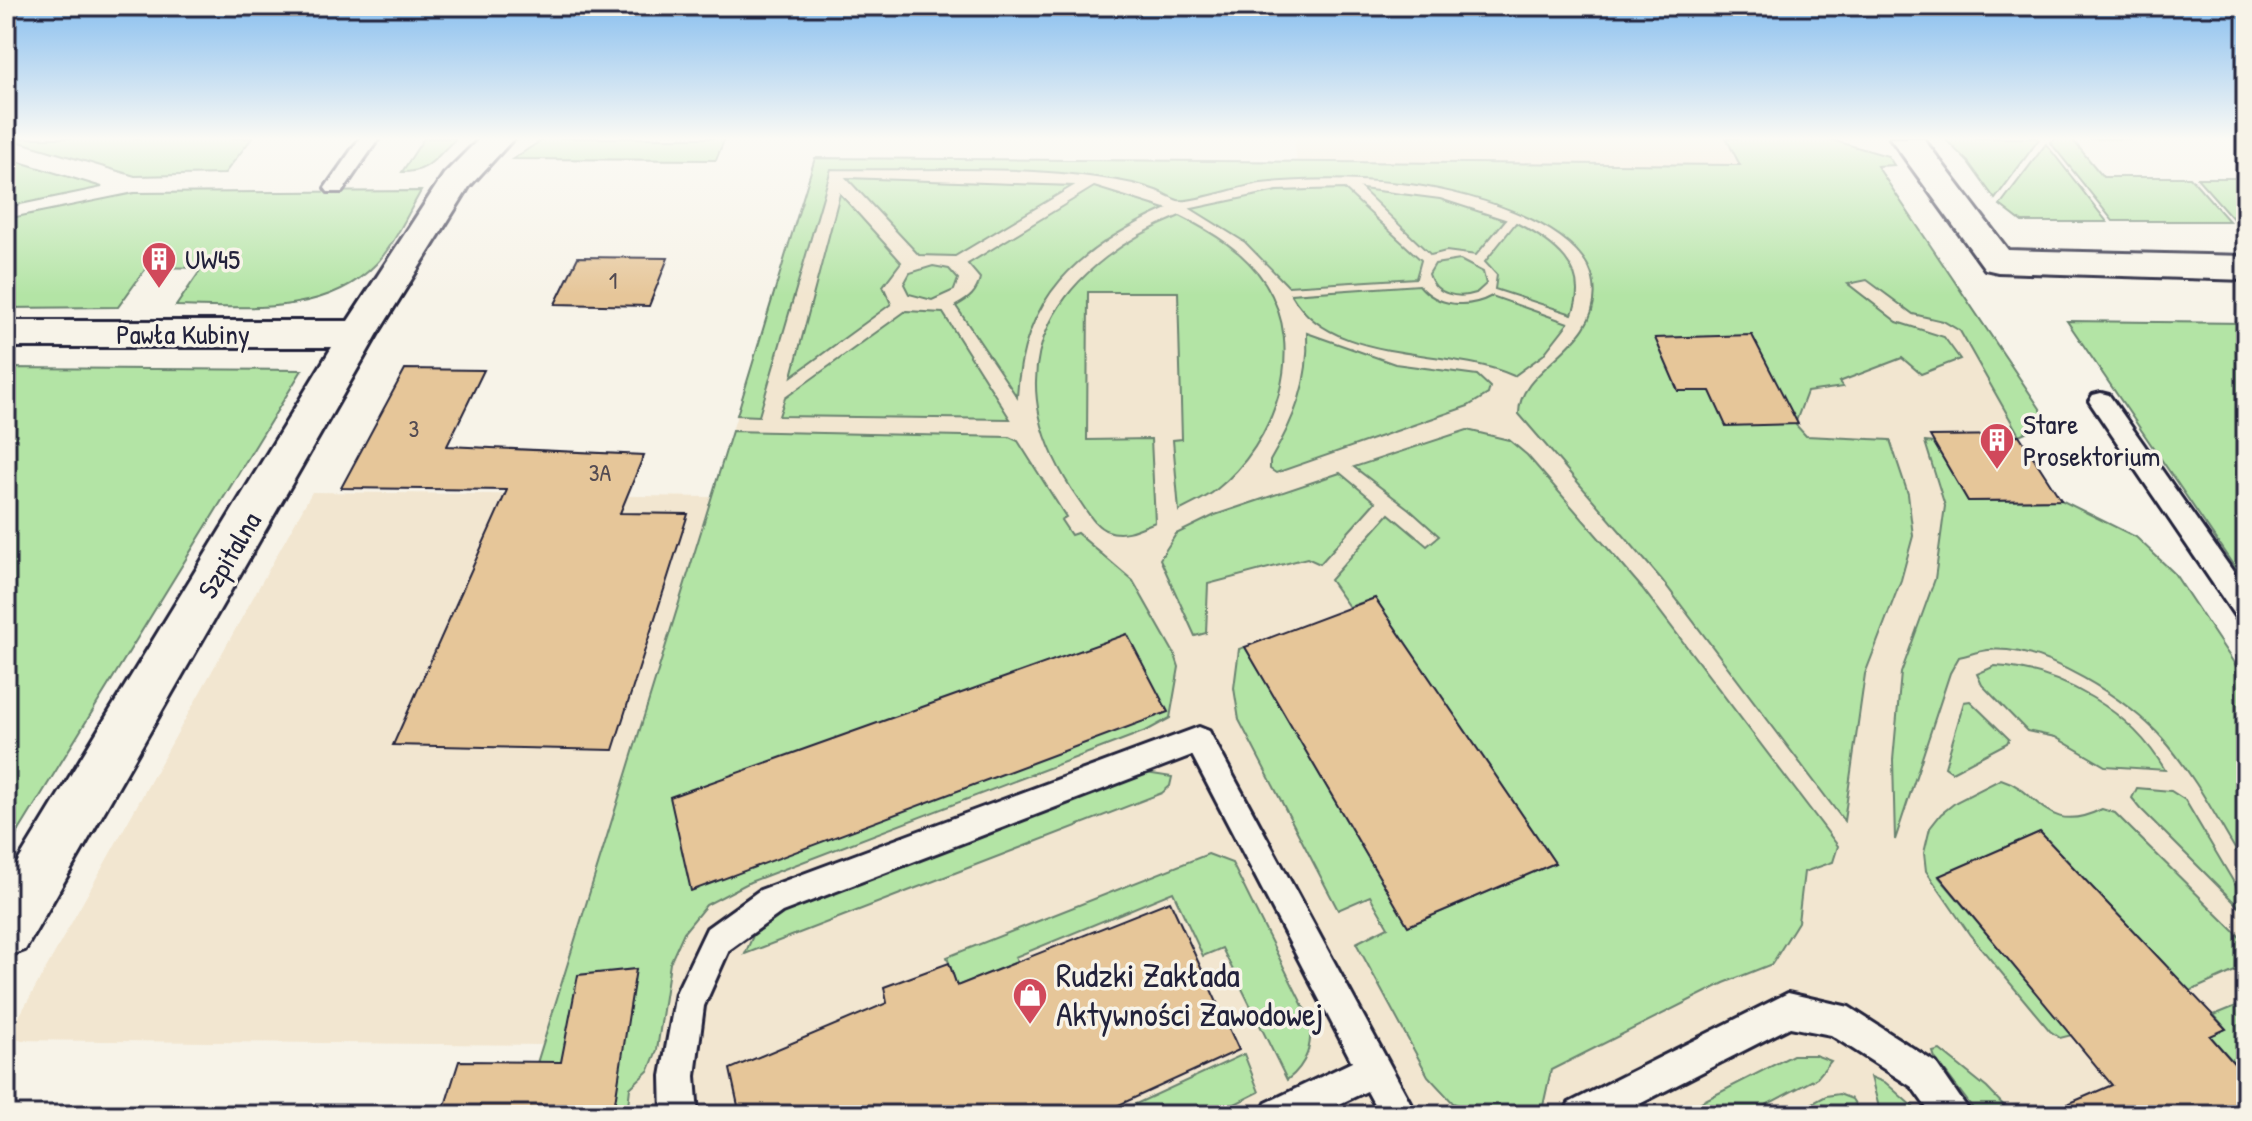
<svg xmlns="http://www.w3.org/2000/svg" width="2252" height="1121" viewBox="0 0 2252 1121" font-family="'Patrick Hand',sans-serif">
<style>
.built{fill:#f2e6d0}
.green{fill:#b3e4a5;stroke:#6a8370;stroke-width:2}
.building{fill:#e6c699;stroke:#22223b;stroke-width:2}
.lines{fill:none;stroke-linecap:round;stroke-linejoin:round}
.service-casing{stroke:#22223b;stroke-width:6}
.minor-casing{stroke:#22223b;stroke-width:6}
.service{fill:#f7f3e8;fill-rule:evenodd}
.minor{fill:#f7f3e8;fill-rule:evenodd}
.labels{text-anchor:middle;stroke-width:7;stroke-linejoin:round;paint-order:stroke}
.number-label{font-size:24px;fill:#534b52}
.poi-label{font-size:28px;fill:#22223b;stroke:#f7f3e8;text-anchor:start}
.street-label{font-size:28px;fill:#22223b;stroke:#f7f3e8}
.near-poi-label{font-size:34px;fill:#22223b;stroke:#f7f3e8;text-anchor:start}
</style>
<rect width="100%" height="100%" fill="#f7f3e8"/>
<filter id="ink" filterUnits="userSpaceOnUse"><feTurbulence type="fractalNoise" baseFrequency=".0125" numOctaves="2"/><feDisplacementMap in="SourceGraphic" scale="16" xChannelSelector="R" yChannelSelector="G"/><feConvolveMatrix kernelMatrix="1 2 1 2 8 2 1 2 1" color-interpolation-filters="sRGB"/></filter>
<g filter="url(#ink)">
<!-- built -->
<path class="built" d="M1294,138H1726L1741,165L1877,166L2049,422L2019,435L1930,436L1968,501L2061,500L2156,554L2174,573L2246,681V1115H521L541,1045L6,1040L312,492L712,497L815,158L1297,164Z"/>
<!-- green -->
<g class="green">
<path d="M6,138H252L224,174L135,176Z"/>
<path d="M424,138H457C437,154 432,172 402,172Z"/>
<path d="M545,138H725L716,160L513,159Z"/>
<path d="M1726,138H1825L1888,156L1894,165L1877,166L2049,422L2019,435L1960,331L1943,321L1913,314L1867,280L1848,284L1897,322L1944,337L1960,359L1921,374L1902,358L1839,382L1843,387L1807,392L1795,424L1806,436L1890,440L1908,494L1913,536L1901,580L1865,674L1844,821L1662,580L1519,414C1518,366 1603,348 1594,284C1585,220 1454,188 1400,183C1354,178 1307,178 1261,183C1243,185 1190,203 1178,200C1171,198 1164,193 1156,190C1140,184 1121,180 1103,178C1015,164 920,171 831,169L759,416L737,415L815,158L1740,165Z"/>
<path d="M1944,138H2037L2039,139L1995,199L1968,162Z"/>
<path d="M2057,138H2240L2072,139L2103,177H2190L2229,221H2113L2050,142Z"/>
<path d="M2046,144L2107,222H2022L2000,205Z"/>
<path d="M6,158L102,187L6,207Z"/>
<path d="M847,178L1072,186L955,256L919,255Z"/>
<path d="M2197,178H2246V221H2235Z"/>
<path d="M1094,187L1165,209C1078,248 1022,297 1017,397L956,306C969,299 977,293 980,278L968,264Z"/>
<path d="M1344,189L1421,260L1416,278L1288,286L1245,242L1192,209L1277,191Z"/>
<path d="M1362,189L1440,199L1505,220L1476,255L1446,251L1431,255Z"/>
<path d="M421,191C407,215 394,245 376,264C325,317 242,307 176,306L202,268L147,267L118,307L6,308V219L134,193Z"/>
<path d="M840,194L901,262L883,286L891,304L792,376Z"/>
<path d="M1180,216C1212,232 1245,252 1265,283C1308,351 1275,443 1216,490C1205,499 1191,504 1179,511L1173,440L1182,439L1178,292H1088L1087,440L1151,439L1155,522C1140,528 1124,537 1108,531C1095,527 1087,511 1079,500C1042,448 1020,384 1050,323C1074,273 1130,236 1180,216Z"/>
<path d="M1516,223C1553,242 1591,268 1572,314L1495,289L1497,275L1485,262Z"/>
<path d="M1460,260L1483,272L1486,284L1476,293C1458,299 1435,295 1429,274L1435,264Z"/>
<path d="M933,266L949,269L958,279L954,290L932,300L909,294L904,284L910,273Z"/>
<path d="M1419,285C1437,307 1468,309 1492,296L1568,323L1543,355L1514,376C1447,345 1333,367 1291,294Z"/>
<path d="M906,311L943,313L1010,419L779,416L785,398Z"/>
<path d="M2067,321L2246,323V584Z"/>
<path d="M1307,333L1395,364L1477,375L1490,387L1488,394L1468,406L1276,473L1270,469V461C1294,420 1310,382 1307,333Z"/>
<path d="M6,368L302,370L6,852Z"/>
<path d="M1467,430L1509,440L1527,455L1642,588L1838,846L1833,862L1804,872L1798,922L1772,964L1724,983L1551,1070L1543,1106L1526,1115H1484L1453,1103L1428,1076L1356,943L1388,927L1370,896L1338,910L1239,720L1234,688L1239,649L1245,647L1408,926L1555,863L1375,598L1349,607L1330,580L1389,514L1427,546L1439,536L1409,509L1354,467Z"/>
<path d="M732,431L1009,437L1018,441L1066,517L1061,520L1071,535L1077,533L1133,581L1175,655L1179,667L1170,718L1148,730L750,882L706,905L684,932L670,963L657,1050L649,1070L630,1088L627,1115H521Z"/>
<path d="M1925,442L1934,443L1968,501L2061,500L2136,537L2174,573L2246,681V867C2220,825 2196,777 2163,739C2129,700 2042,644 1988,650C1979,651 1968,655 1959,657L1950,673L1895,840L1893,760L1901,673L1935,579L1945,506Z"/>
<path d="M1340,473L1375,502L1320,564L1307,558L1208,584L1206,633L1195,636L1160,559L1176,534L1215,515Z"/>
<path d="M1995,666C2061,670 2132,712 2165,770L2105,766L2055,737L2027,731L1982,685L1977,674Z"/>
<path d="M1970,701L2009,739L2007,743L1952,772L1945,767L1964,702Z"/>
<path d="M1146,773L1172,777L1170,786L1162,793L745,954L755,931L784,907L1117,777Z"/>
<path d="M2001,779C2041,791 2044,837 2102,809L2115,813L2246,943V966L2190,991L2040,832L1939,877L2072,1035L2060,1038L2050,1031L1970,935L1926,871L1924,853L1930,828L1941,814L1956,802Z"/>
<path d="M2137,788L2171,791L2185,800L2246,903V914L2141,809L2132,798Z"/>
<path d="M1208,854L1232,863L1310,1020C1312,1045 1308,1064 1287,1080L1222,948L1203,956L1173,892L1015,957L1017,962L957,986L947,957Z"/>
<path d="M2246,1002V1076L2210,1036L2226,1029L2214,1015Z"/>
<path d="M1940,1050L1987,1088L2013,1115H1978L1935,1058L1933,1052Z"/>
<path d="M1244,1054L1259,1092L1213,1115H1112Z"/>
<path d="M1793,1055H1815L1831,1061L1817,1078L1747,1115H1676Z"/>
<path d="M1871,1077L1886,1083L1922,1115H1881Z"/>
<path d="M1839,1094L1852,1099L1862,1115H1791L1826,1096Z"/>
</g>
<!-- building -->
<g class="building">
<path d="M578,257L668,258L649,306L555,304Z"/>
<path d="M1752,335L1798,424L1726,426L1710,391H1678L1655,338Z"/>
<path d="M405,369L484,370L447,446L644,455L620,513L688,514L613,750L393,745L507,490L341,488Z"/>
<path d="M2019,435L2061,500L1968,501L1930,436Z"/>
<path d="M1375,598L1555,863L1408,926L1245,647Z"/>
<path d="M1127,634L1168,712L691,891L670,797Z"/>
<path d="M2040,832L2226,1029L2210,1036L2246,1077V1115H2042L2112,1085L1939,876Z"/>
<path d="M1170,901L1239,1050L1097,1115H740L730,1069L887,1003L884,987L949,963L957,986Z"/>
<path d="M636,969L613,1115H442L459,1061L561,1062L578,975Z"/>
</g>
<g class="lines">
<!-- service casing -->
<g class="service-casing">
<g id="service">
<path d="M360,138H379L342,192H328L325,188Z"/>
<path d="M2101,393L2109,395L2246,590V622L2237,619L2093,407L2089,401L2093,395Z"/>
<path d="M1199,727L1209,731L1417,1115H1380L1367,1091L1316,1115H1260L1266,1103L1352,1062L1192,755L782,912L729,950L704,1006L695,1076L698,1115H662L661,1076L676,993L707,928L760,890Z"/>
<path d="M1788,993L1849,1007L1936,1063L1972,1115H1932L1912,1087L1831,1035L1790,1027L1618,1115H1563L1569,1103Z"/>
</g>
</g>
<!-- minor casing -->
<g class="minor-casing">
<g id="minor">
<path d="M480,138H514L469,187L377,335L25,950L6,957V881L332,347H6V321H348L444,174Z"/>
<path d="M1890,138H1923L2008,250L2246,256V280L1998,272L1985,269Z"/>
</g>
</g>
<!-- service -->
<use href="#service" class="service"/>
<!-- minor -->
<use href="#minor" class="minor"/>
</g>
</g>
<!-- sky -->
<linearGradient id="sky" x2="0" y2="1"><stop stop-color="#89bfef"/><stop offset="0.47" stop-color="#fbfaf5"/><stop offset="1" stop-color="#fbfaf5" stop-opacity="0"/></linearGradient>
<rect width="2252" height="295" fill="url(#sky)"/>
<!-- icons -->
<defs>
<g id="building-pin" transform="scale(1.8)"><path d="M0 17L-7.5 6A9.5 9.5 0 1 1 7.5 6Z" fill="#d1495b" stroke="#f7f3e8"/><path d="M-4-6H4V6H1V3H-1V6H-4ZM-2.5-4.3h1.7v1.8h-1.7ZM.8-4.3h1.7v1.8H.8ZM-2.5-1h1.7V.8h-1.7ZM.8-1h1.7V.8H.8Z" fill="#fff"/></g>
<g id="shop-pin" transform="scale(1.8)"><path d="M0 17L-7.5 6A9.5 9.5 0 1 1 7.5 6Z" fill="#d1495b" stroke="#f7f3e8"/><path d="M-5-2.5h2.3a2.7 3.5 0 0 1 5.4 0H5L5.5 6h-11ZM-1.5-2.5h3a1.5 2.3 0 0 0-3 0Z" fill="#fff"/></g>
</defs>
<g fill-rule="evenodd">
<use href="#building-pin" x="159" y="259"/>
<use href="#building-pin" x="1997" y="440"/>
<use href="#shop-pin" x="1030" y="995"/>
</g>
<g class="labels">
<!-- number labels -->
<g class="number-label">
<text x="613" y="289">1</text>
<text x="414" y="437">3</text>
<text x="600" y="481">3A</text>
</g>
<!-- poi labels -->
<g class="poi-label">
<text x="185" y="269">UW45</text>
<text x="2023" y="434">Stare<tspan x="2023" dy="32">Prosektorium</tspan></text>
</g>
<!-- street labels -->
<g class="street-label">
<text x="183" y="344">Pawła Kubiny</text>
<text transform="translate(229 555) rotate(-59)" y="10">Szpitalna</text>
</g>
<!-- near-poi labels -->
<g class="near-poi-label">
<text x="1056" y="987">Rudzki Zakłada<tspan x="1056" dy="39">Aktywności Zawodowej</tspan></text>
</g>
</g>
<!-- margin -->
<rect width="2252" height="1121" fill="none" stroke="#f7f3e8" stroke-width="32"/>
<rect x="16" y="16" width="2220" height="1089" fill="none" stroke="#22223b" stroke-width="3" filter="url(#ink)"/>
</svg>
